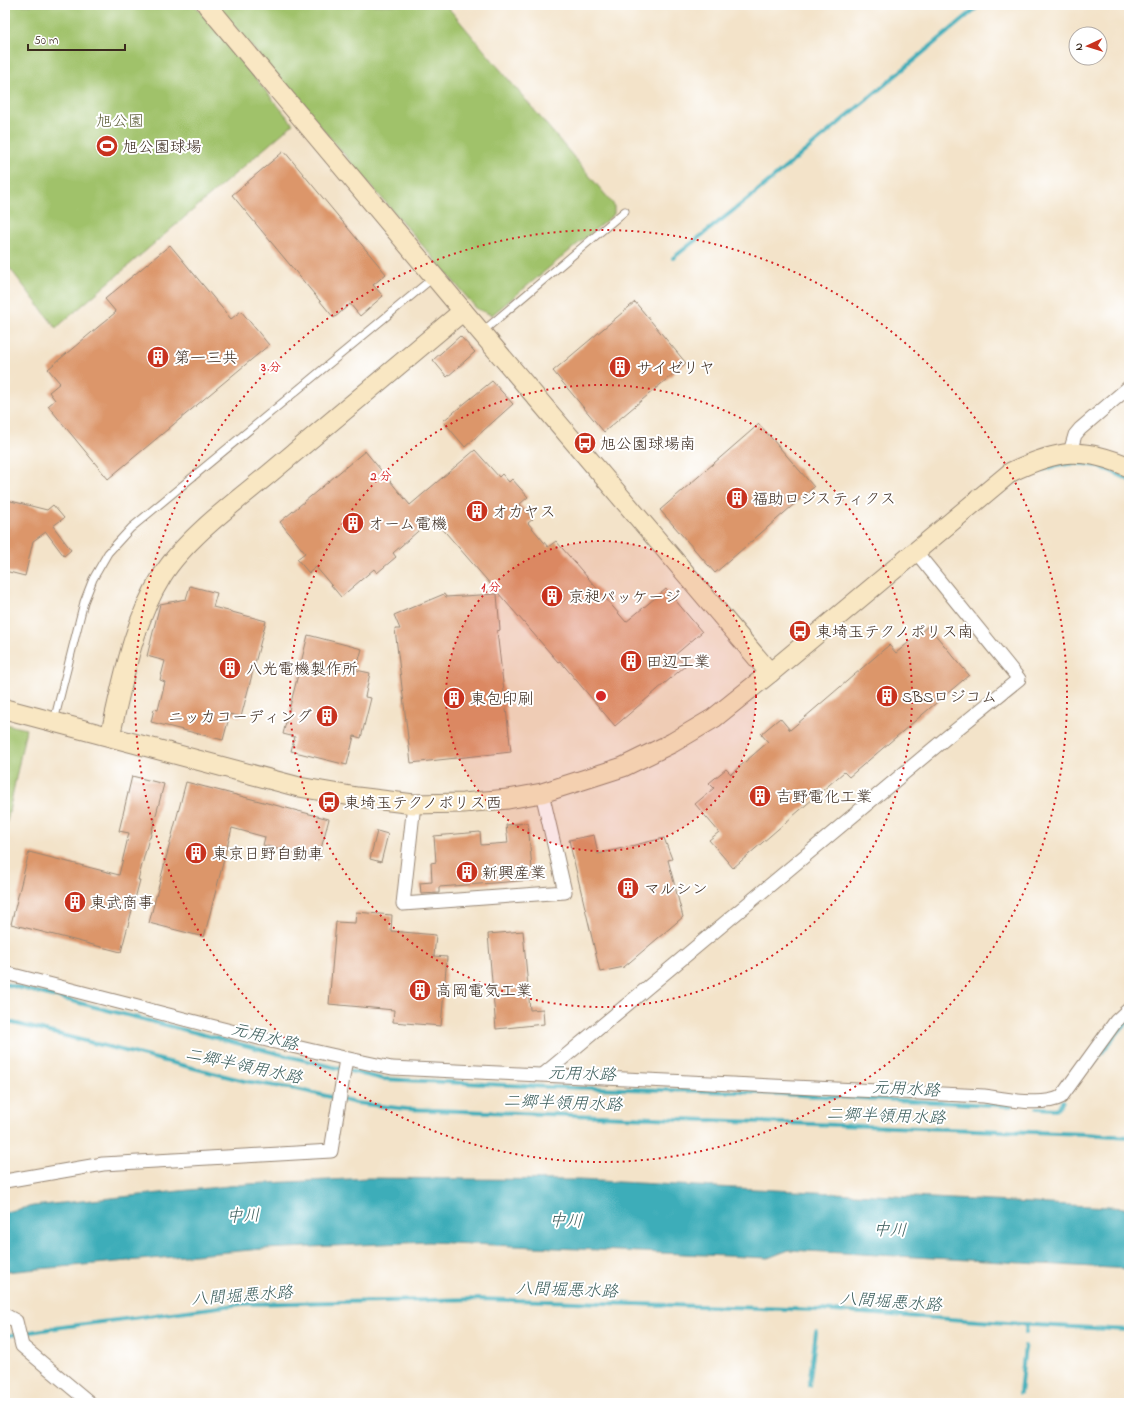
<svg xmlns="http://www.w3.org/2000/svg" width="1134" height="1408" viewBox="0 0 1134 1408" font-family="'Indie Flower','Klee One',sans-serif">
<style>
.green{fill:#a0c26b;stroke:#6e7644}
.water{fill:#3dadb9;stroke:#3c6c6c}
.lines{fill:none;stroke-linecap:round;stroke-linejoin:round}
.stream{stroke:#3dadb9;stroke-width:4}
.building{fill:#dc966b}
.lane-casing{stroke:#978674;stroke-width:9}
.street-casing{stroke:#978674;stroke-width:15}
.secondary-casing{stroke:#978674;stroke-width:21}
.lane{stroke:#fff;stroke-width:7}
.street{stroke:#fff;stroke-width:13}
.secondary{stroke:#f9e7c3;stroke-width:19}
.ring{fill:none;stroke:#d62828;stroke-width:2;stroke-dasharray:2 4}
.labels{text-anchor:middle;stroke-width:4;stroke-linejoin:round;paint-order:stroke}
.park-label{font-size:16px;fill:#5e5f39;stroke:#fff}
.poi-label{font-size:16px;fill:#3b2a1e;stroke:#fff;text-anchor:start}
.water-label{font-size:17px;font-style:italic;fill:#3c5e5c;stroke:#fff}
.centre{fill:#d62828;stroke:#fff;stroke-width:2}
.ring-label{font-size:12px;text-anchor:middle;font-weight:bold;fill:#d62828;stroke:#fff;stroke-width:4;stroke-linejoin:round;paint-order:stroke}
</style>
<rect width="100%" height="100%" fill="#fff"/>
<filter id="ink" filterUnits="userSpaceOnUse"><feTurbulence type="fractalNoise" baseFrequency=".025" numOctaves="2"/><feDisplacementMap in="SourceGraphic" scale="8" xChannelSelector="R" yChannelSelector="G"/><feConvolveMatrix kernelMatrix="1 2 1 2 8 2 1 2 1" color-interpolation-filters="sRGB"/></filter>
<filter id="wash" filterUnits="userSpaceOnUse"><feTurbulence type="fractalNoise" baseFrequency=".012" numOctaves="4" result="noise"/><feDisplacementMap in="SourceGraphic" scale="16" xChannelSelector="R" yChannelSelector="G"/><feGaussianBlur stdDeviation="0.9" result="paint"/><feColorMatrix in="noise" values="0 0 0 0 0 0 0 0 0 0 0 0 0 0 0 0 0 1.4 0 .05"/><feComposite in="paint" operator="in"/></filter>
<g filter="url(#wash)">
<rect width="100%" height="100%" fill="#f3e3c9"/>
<!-- green -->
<g class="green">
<path d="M5,5H195L293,124L56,328L5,262Z"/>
<path d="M216,5H446L614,205V214L492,315L477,309Z"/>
<path d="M5,724L26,729L5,831Z"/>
</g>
<!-- water -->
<path class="water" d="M368,1178L579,1180L1129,1208V1269L789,1250L768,1258L429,1242L262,1249L5,1272V1212L33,1206L248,1184Z"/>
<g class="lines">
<!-- stream -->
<g class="stream">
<path d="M673,258L749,198L980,5"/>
<path d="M1033,472C1050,468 1067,462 1085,464C1100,465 1116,473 1129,480"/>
<path d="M1010,484L1023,476"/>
<path d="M5,984L287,1056L383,1079L549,1087L741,1092L1012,1106"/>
<path d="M5,1021L245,1081L301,1090L356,1103L406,1109L1085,1134L1129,1137"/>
<path d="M1092,1065L1120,1030L1129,1021"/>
<path d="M1037,1108L1056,1109L1063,1101"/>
<path d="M1026,1333L1027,1324"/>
<path d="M5,1336L62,1327L242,1304L478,1299L819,1310L1035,1325L1129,1330"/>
<path d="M809,1385L816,1332"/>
<path d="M1020,1393L1025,1346"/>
</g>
</g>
<g id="blocks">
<!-- building -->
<g class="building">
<path d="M284,151L386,274L373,285L383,296L360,316L350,304L334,318L232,195Z"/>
<path d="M170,245L231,319L241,311L269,345L108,479L48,406L55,400L49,392L60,383L48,369L116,312L105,299Z"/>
<path d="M635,302L686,363L604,432L553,371Z"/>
<path d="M460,336L475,352L447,377L433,360Z"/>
<path d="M492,381L513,404L465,447L443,421Z"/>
<path d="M759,424L814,487L715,573L660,510Z"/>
<path d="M475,450L499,477L502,474L509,482L512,479L528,497L520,504L533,519L528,523L548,547L556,541L626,622L666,589L702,632L675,655L685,666L615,726L560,661L558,662L433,518L393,553L396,557L377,573L374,569L341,597L316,567L309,573L297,559L305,553L280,522L365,451L410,505Z"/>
<path d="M7,500L47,510L53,505L64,518L53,526L71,550L64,556L46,532L33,541L25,576L5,571V507Z"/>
<path d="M190,586L217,593L213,607L266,621L241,717L230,714L223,740L151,722L154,709L158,710L165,682L160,680L165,661L147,656L160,604L186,599Z"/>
<path d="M444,594L446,597L497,594L500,630L497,631L511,752L411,763L395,629H400L394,615Z"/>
<path d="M928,626L969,675L849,777L844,772L733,868L709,840L719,832L695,804L714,788L709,783L726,769L731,774L768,742L761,734L780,718L790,730L889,645L896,653Z"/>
<path d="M308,635L362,649L356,670L370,673L365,697L371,698L361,738L354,736L347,765L291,751L295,737L283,734Z"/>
<path d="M132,776L164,784L150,838H149L138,880H140L121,952L11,924L29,852L119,875L129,833L119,831Z"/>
<path d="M186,782L329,819L318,860L263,845L265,837L232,828L204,937L149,923Z"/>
<path d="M528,823L533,880L439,887V893L421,894L420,883L432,882L431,863L436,862L434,836L480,832L481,845L508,843L506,825Z"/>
<path d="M377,831L388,834L381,862L370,859Z"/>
<path d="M594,835L598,854L664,838L672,859L668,860L683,917L624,967L600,972L569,840Z"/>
<path d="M356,912L392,915L391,931L436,935L434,956L447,957L441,1026L393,1022L394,1010L329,1004L336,922L355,923Z"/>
<path d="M523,931L530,1010L543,1009L544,1024L496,1029L488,934Z"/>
</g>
</g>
</g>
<g filter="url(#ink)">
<use href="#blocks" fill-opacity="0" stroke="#978674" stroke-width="1"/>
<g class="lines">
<!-- lane casing -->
<g class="lane-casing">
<g id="lane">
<path d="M482,332L625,211"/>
<path d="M54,721L84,602L93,579L108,553L131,528L434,277"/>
</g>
</g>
<!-- street casing -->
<g class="street-casing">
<g id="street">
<path d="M1070,452L1075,435L1080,429L1129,387"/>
<path d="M414,804L403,904L565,892L542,793"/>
<path d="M5,973C134,1005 262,1042 392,1068L984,1096C1005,1099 1042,1107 1061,1097L1116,1021L1129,1009"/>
<path d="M544,1074L946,738L1019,679L916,552"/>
<path d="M5,1181L103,1164L331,1151L346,1059"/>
<path d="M5,1315L16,1321L22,1346L90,1403"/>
</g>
</g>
<!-- secondary casing -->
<g class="secondary-casing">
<g id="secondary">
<path d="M207,5L463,311L770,673"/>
<path d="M5,709L299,787L357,797L414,804L463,803L508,799L542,793L623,767L672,743L714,718L770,673L1011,472C1057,450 1082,446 1129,467"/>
<path d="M110,736C123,682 132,624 162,576C185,539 235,502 269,474C334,420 398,365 463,311"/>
</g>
</g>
<!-- lane -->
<use href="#lane" class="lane"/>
<!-- street -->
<use href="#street" class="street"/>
<!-- secondary -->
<use href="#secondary" class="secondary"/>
</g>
</g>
<!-- distance rings -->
<circle cx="601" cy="696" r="155" fill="#d62828" fill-opacity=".12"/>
<g class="ring">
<circle cx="601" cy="696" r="155"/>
<circle cx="601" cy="696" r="311"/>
<circle cx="601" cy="696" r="466"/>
</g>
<!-- icons -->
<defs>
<g id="stadium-disc" transform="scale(1.15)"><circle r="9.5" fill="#c8321e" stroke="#fff"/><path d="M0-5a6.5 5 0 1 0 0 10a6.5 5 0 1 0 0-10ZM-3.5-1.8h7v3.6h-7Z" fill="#fff"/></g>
<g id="building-disc" transform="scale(1.15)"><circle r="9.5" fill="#c8321e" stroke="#fff"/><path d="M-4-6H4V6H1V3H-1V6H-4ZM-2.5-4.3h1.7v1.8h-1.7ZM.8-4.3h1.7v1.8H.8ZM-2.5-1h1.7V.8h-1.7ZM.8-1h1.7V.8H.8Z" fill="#fff"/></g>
<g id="bus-disc" transform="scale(1.15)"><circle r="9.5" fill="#c8321e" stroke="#fff"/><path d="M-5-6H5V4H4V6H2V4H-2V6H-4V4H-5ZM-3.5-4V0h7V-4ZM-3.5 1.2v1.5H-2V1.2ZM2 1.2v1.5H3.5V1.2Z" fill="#fff"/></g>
</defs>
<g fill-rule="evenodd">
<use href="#stadium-disc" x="107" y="146"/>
<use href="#building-disc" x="158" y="357"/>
<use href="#building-disc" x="620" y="367"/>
<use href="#bus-disc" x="585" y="443"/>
<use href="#building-disc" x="737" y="498"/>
<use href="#building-disc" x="477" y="511"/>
<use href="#building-disc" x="353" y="523"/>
<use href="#building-disc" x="552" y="596"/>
<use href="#bus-disc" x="800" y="631"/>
<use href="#building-disc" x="631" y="661"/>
<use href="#building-disc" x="230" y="668"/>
<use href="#building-disc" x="887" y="696"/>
<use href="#building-disc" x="454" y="698"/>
<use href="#building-disc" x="327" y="716"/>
<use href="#building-disc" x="760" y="796"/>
<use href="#bus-disc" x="329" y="802"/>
<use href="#building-disc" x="196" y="853"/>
<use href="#building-disc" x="467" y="872"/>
<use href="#building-disc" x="628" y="888"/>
<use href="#building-disc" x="75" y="902"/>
<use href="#building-disc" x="420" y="990"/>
</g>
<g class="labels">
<!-- park labels -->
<g class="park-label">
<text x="120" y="126">旭公園</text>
</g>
<!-- poi labels -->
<g class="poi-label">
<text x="122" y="152">旭公園球場</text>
<text x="174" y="363">第一三共</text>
<text x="636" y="373">サイゼリヤ</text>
<text x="600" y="449">旭公園球場南</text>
<text x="752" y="504">福助ロジスティクス</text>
<text x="492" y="517">オカヤス</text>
<text x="368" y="529">オーム電機</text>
<text x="568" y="602">京昶パッケージ</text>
<text x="816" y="637">東埼玉テクノポリス南</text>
<text x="646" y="667">田辺工業</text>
<text x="246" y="674">八光電機製作所</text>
<text x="902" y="702">SBSロジコム</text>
<text x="470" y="704">東包印刷</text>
<text x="312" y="722" text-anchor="end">ニッカコーディング</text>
<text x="776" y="802">吉野電化工業</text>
<text x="344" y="808">東埼玉テクノポリス西</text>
<text x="212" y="859">東京日野自動車</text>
<text x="482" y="878">新興産業</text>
<text x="644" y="894">マルシン</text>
<text x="90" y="908">東武商事</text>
<text x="436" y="996">高岡電気工業</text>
</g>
<!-- water labels -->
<g class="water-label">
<text transform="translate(265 1036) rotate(14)" y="6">元用水路</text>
<text transform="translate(244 1065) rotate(12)" y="6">二郷半領用水路</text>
<text transform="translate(582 1073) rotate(2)" y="6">元用水路</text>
<text transform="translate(906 1088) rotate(3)" y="6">元用水路</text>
<text transform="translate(563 1102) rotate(2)" y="6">二郷半領用水路</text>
<text transform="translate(886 1115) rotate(2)" y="6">二郷半領用水路</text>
<text transform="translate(243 1215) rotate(-2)" y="6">中川</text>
<text transform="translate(566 1220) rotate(2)" y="6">中川</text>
<text transform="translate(890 1229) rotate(2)" y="6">中川</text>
<text transform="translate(567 1289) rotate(2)" y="6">八間堀悪水路</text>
<text transform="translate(242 1295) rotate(-4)" y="6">八間堀悪水路</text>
<text transform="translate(891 1301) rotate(4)" y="6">八間堀悪水路</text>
</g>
</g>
<circle cx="601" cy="696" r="6" class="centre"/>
<g class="ring-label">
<text x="271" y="371">3 分</text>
<text x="381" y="480">2 分</text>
<text x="491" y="591">1 分</text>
</g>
<!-- margin -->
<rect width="1134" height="1408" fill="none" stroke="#fff" stroke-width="20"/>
<!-- north arrow -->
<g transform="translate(1088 46) rotate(266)"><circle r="19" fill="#ffffff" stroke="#b1aaa5"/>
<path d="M0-3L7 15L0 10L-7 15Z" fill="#c8321e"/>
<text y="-6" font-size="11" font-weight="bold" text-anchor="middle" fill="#3b2a1e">N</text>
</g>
<!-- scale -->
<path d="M28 44v6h97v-6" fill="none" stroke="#3b2a1e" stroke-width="2"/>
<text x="34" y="44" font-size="12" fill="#3b2a1e" stroke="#ffffff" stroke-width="3" paint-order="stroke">50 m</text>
</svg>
